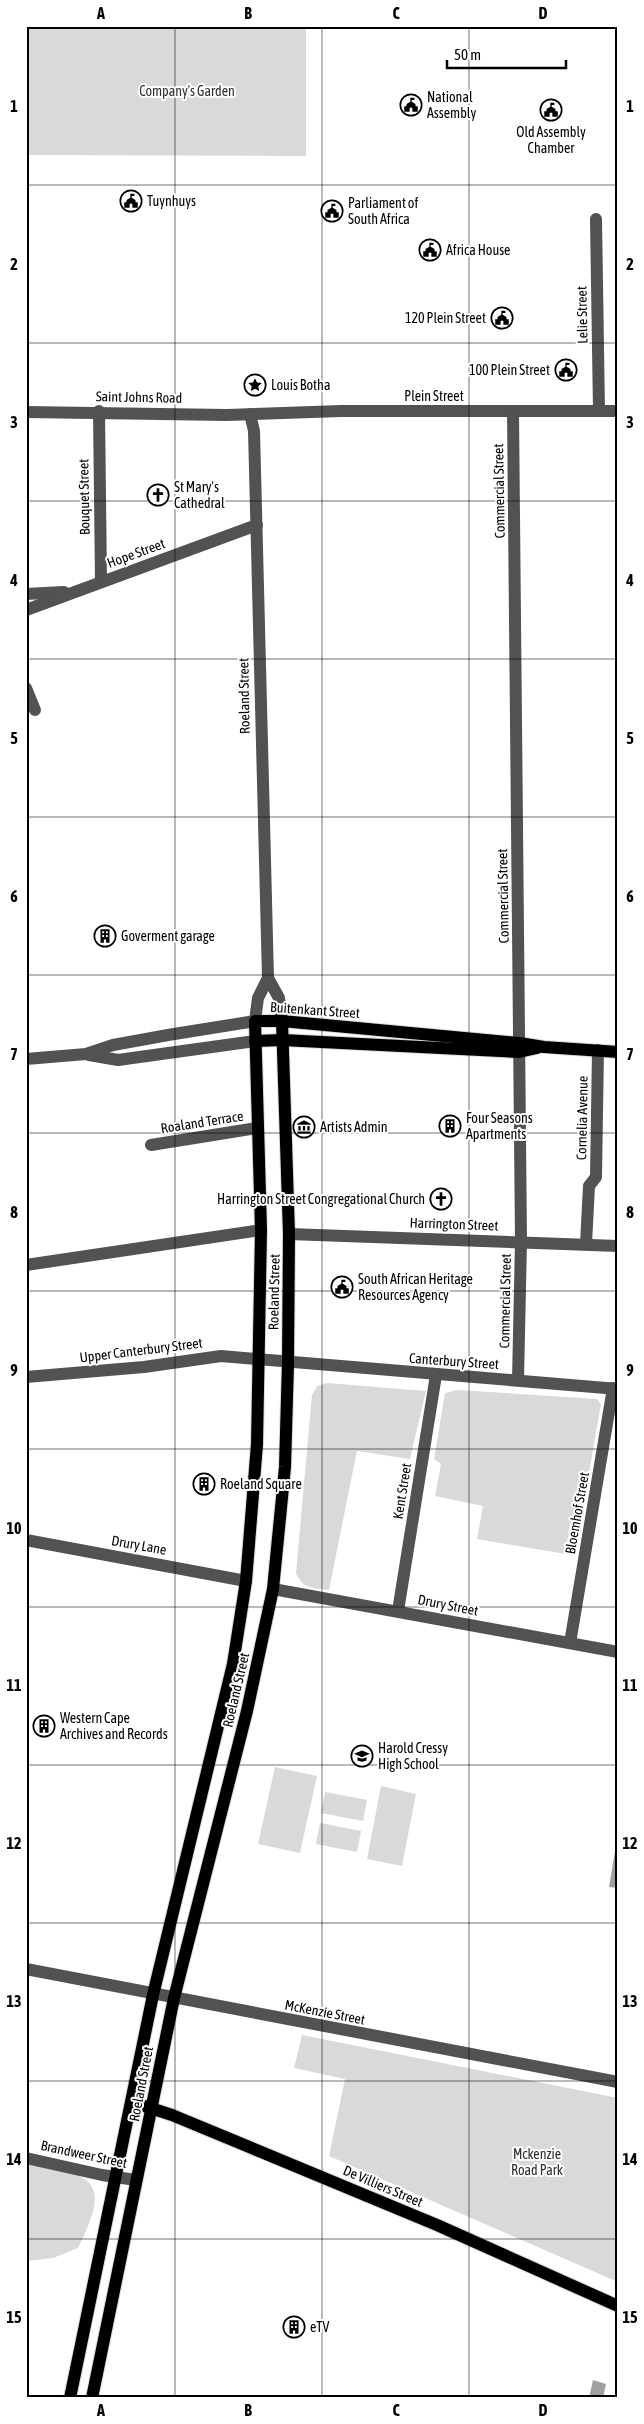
<svg xmlns="http://www.w3.org/2000/svg" width="644" height="2424" viewBox="0 0 644 2424" font-family="'Asap Condensed',sans-serif">
<style>
.green{fill:#d9d9d9}
.water{fill:#a0a0a0}
.lines{fill:none;stroke-linecap:round;stroke-linejoin:round}
.major-casing{stroke:#dbdbdb;stroke-width:14}
.minor{stroke:#525252;stroke-width:12}
.major{stroke:#000;stroke-width:12}
.grid{fill:none;stroke:#000;stroke-width:1;stroke-opacity:0.55}
.labels{text-anchor:middle;stroke-width:4;stroke-linejoin:round;paint-order:stroke}
.park-label{font-size:14px;fill:#303030;stroke:#fff}
.poi-label{font-size:14px;fill:#000;stroke:#fff;text-anchor:start}
.street-label{font-size:14px;fill:#000;stroke:#fff}
.neatline{fill:none;stroke:#000;stroke-width:2}
.grid-label{font-size:16px;text-anchor:middle;font-weight:bold;fill:#000}
</style>
<rect width="100%" height="100%" fill="#fff"/>
<!-- green -->
<g class="green">
<path d="M26,26H306V156L26,155Z"/>
<path d="M327,1383L426,1391L410,1459L357,1451L329,1590C315,1588 302,1589 296,1573L312,1395L317,1386Z"/>
<path d="M458,1390L597,1399L601,1404L584,1501L571,1519L565,1554L477,1539L483,1506L435,1496L441,1464L434,1459L445,1393Z"/>
<path d="M275,1767L317,1776L300,1853L258,1844Z"/>
<path d="M381,1786L416,1794L402,1866L367,1859Z"/>
<path d="M325,1792L367,1800L363,1821L321,1813Z"/>
<path d="M320,1823L361,1831L357,1852L316,1844Z"/>
<path d="M302,2035L618,2098V2282L329,2156L345,2079L294,2068Z"/>
<path d="M26,2163C91,2175 114,2178 78,2248L53,2258L26,2261Z"/>
</g>
<!-- water -->
<g class="water">
<path d="M617,1839H618V1888L609,1887Z"/>
<path d="M593,2380L606,2384L603,2398H589Z"/>
</g>
<g class="lines">
<!-- major casing -->
<g class="major-casing">
<g id="major">
<path d="M255,1041L282,1040L519,1052L537,1048"/>
<path d="M132,2102L172,2115L437,2225L618,2306"/>
<path d="M70,2398L153,1995L233,1664L246,1581L257,1444L261,1230L255,1021H282L519,1043L544,1047L618,1052"/>
<path d="M92,2398L174,1998L247,1711L273,1589L285,1467L288,1363L289,1234L282,1021"/>
</g>
</g>
<!-- minor -->
<g class="minor">
<path d="M596,219L599,411"/>
<path d="M99,411L101,582"/>
<path d="M26,412L227,415L341,411H618"/>
<path d="M513,412L521,1241L518,1380"/>
<path d="M250,414L254,431L268,978L279,998L282,1021"/>
<path d="M26,594L64,592"/>
<path d="M26,610L257,525"/>
<path d="M26,688L35,710"/>
<path d="M89,1055L118,1060L255,1041"/>
<path d="M26,1059L86,1054L113,1045L168,1035L255,1021L258,998L268,978"/>
<path d="M151,1145L257,1128"/>
<path d="M289,1234L618,1246"/>
<path d="M586,1244L589,1186L596,1177L598,1050"/>
<path d="M26,1265L261,1230"/>
<path d="M26,1377L144,1367L221,1356L618,1389"/>
<path d="M26,1540L246,1581"/>
<path d="M273,1589L618,1652"/>
<path d="M398,1611L436,1375"/>
<path d="M570,1643L613,1388"/>
<path d="M26,1969L618,2082"/>
<path d="M26,2158L102,2175L136,2180"/>
</g>
<!-- major -->
<use href="#major" class="major"/>
</g>
<!-- grid -->
<path class="grid" d="M175,26V2398M322,26V2398M469,26V2398M26,185H618M26,343H618M26,501H618M26,659H618M26,817H618M26,975H618M26,1133H618M26,1291H618M26,1449H618M26,1607H618M26,1765H618M26,1923H618M26,2081H618M26,2239H618"/>
<!-- icons -->
<defs>
<g id="civic-ring" transform="scale(1.125)"><circle r="9.5" fill="#fff" stroke="#000" stroke-width="1.5"/><path d="M-.6-6.5H3V-4.5H.6V-3L4-1V1h2V6H-6V1h2V-1L-.6-3ZM-1.2 2.5V6h2.4V2.5Z" fill="#000"/></g>
<g id="sight-ring" transform="scale(1.125)"><circle r="9.5" fill="#fff" stroke="#000" stroke-width="1.5"/><path d="M0-6L1.8-2.2L6-1.7L2.9 1.2L3.7 5.4L0 3.3L-3.7 5.4L-2.9 1.2L-6-1.7L-1.8-2.2Z" fill="#000"/></g>
<g id="church-ring" transform="scale(1.125)"><circle r="9.5" fill="#fff" stroke="#000" stroke-width="1.5"/><path d="M-1.2-6h2.4v3.5h3.3v2.4h-3.3V6h-2.4V-.1h-3.3v-2.4h3.3Z" fill="#000"/></g>
<g id="building-ring" transform="scale(1.125)"><circle r="9.5" fill="#fff" stroke="#000" stroke-width="1.5"/><path d="M-4-6H4V6H1V3H-1V6H-4ZM-2.5-4.3h1.7v1.8h-1.7ZM.8-4.3h1.7v1.8H.8ZM-2.5-1h1.7V.8h-1.7ZM.8-1h1.7V.8H.8Z" fill="#000"/></g>
<g id="museum-ring" transform="scale(1.125)"><circle r="9.5" fill="#fff" stroke="#000" stroke-width="1.5"/><path d="M0-6L6-3V-2H-6V-3ZM-5-1h2V3h-2ZM-1-1h2V3h-2ZM3-1h2V3H3ZM-6 4H6V6H-6Z" fill="#000"/></g>
<g id="school-ring" transform="scale(1.125)"><circle r="9.5" fill="#fff" stroke="#000" stroke-width="1.5"/><path d="M0-5L7-2L0 1L-7-2ZM-4 1L0 2.5L4 1V4Q0 6-4 4Z" fill="#000"/></g>
</defs>
<g fill-rule="evenodd">
<use href="#civic-ring" x="411" y="105"/>
<use href="#civic-ring" x="551" y="110"/>
<use href="#civic-ring" x="131" y="201"/>
<use href="#civic-ring" x="332" y="211"/>
<use href="#civic-ring" x="430" y="250"/>
<use href="#civic-ring" x="502" y="318"/>
<use href="#civic-ring" x="566" y="370"/>
<use href="#sight-ring" x="255" y="385"/>
<use href="#church-ring" x="158" y="495"/>
<use href="#building-ring" x="105" y="936"/>
<use href="#building-ring" x="450" y="1126"/>
<use href="#museum-ring" x="304" y="1127"/>
<use href="#church-ring" x="441" y="1199"/>
<use href="#civic-ring" x="342" y="1287"/>
<use href="#building-ring" x="204" y="1484"/>
<use href="#building-ring" x="44" y="1726"/>
<use href="#school-ring" x="362" y="1756"/>
<use href="#building-ring" x="294" y="2327"/>
</g>
<g class="labels">
<!-- park labels -->
<g class="park-label">
<text x="187" y="96">Company's Garden</text>
<text x="537" y="2159">Mckenzie<tspan x="537" dy="16">Road Park</tspan></text>
</g>
<!-- poi labels -->
<g class="poi-label">
<text x="427" y="102">National<tspan x="427" dy="16">Assembly</tspan></text>
<text x="551" y="137" text-anchor="middle">Old Assembly<tspan x="551" dy="16">Chamber</tspan></text>
<text x="147" y="206">Tuynhuys</text>
<text x="348" y="208">Parliament of<tspan x="348" dy="16">South Africa</tspan></text>
<text x="446" y="255">Africa House</text>
<text x="486" y="323" text-anchor="end">120 Plein Street</text>
<text x="550" y="375" text-anchor="end">100 Plein Street</text>
<text x="271" y="390">Louis Botha</text>
<text x="174" y="492">St Mary's<tspan x="174" dy="16">Cathedral</tspan></text>
<text x="121" y="941">Goverment garage</text>
<text x="466" y="1123">Four Seasons<tspan x="466" dy="16">Apartments</tspan></text>
<text x="320" y="1132">Artists Admin</text>
<text x="425" y="1204" text-anchor="end">Harrington Street Congregational Church</text>
<text x="358" y="1284">South African Heritage<tspan x="358" dy="16">Resources Agency</tspan></text>
<text x="220" y="1489">Roeland Square</text>
<text x="60" y="1723">Western Cape<tspan x="60" dy="16">Archives and Records</tspan></text>
<text x="378" y="1753">Harold Cressy<tspan x="378" dy="16">High School</tspan></text>
<text x="310" y="2332">eTV</text>
</g>
<!-- street labels -->
<g class="street-label">
<text transform="translate(582 315) rotate(-91)" y="5">Lelie Street</text>
<text x="434" y="401">Plein Street</text>
<text transform="translate(139 397) rotate(1)" y="5">Saint Johns Road</text>
<text transform="translate(499 491) rotate(-91)" y="5">Commercial Street</text>
<text transform="translate(84 497) rotate(-91)" y="5">Bouquet Street</text>
<text transform="translate(136 553) rotate(-20)" y="5">Hope Street</text>
<text transform="translate(244 696) rotate(-91)" y="5">Roeland Street</text>
<text transform="translate(503 896) rotate(-91)" y="5">Commercial Street</text>
<text transform="translate(315 1010) rotate(4)" y="5">Buitenkant Street</text>
<text transform="translate(582 1118) rotate(-89)" y="5">Cornelia Avenue</text>
<text transform="translate(202 1122) rotate(-9)" y="5">Roaland Terrace</text>
<text transform="translate(454 1224) rotate(2)" y="5">Harrington Street</text>
<text transform="translate(274 1292) rotate(-89)" y="5">Roeland Street</text>
<text transform="translate(505 1301) rotate(-89)" y="5">Commercial Street</text>
<text transform="translate(141 1350) rotate(-7)" y="5">Upper Canterbury Street</text>
<text transform="translate(454 1361) rotate(4)" y="5">Canterbury Street</text>
<text transform="translate(402 1491) rotate(-81)" y="5">Kent Street</text>
<text transform="translate(577 1513) rotate(-80)" y="5">Bloemhof Street</text>
<text transform="translate(139 1545) rotate(10)" y="5">Drury Lane</text>
<text transform="translate(448 1605) rotate(11)" y="5">Drury Street</text>
<text transform="translate(236 1690) rotate(-77)" y="5">Roeland Street</text>
<text transform="translate(325 2012) rotate(11)" y="5">McKenzie Street</text>
<text transform="translate(141 2084) rotate(-79)" y="5">Roeland Street</text>
<text transform="translate(84 2154) rotate(12)" y="5">Brandweer Street</text>
<text transform="translate(383 2186) rotate(23)" y="5">De Villiers Street</text>
</g>
</g>
<!-- border -->
<rect width="644" height="2424" fill="none" stroke="#ffffff" stroke-width="55"/>
<!-- scale -->
<path d="M447 60v8h119v-8" fill="none" stroke="#000000" stroke-width="2.5"/>
<text x="454" y="60" font-size="15" fill="#000000" stroke="#ffffff" stroke-width="4" paint-order="stroke">50 m</text>
<rect x="28" y="28" width="588" height="2368" class="neatline"/>
<g class="grid-label">
<text x="101" y="19">A</text>
<text x="248" y="19">B</text>
<text x="396" y="19">C</text>
<text x="543" y="19">D</text>
<text x="14" y="112">1</text>
<text x="630" y="112">1</text>
<text x="14" y="270">2</text>
<text x="630" y="270">2</text>
<text x="14" y="428">3</text>
<text x="630" y="428">3</text>
<text x="14" y="586">4</text>
<text x="630" y="586">4</text>
<text x="14" y="744">5</text>
<text x="630" y="744">5</text>
<text x="14" y="902">6</text>
<text x="630" y="902">6</text>
<text x="14" y="1060">7</text>
<text x="630" y="1060">7</text>
<text x="14" y="1218">8</text>
<text x="630" y="1218">8</text>
<text x="14" y="1376">9</text>
<text x="630" y="1376">9</text>
<text x="14" y="1534">10</text>
<text x="630" y="1534">10</text>
<text x="14" y="1691">11</text>
<text x="630" y="1691">11</text>
<text x="14" y="1849">12</text>
<text x="630" y="1849">12</text>
<text x="14" y="2007">13</text>
<text x="630" y="2007">13</text>
<text x="14" y="2165">14</text>
<text x="630" y="2165">14</text>
<text x="14" y="2323">15</text>
<text x="630" y="2323">15</text>
<text x="101" y="2416">A</text>
<text x="248" y="2416">B</text>
<text x="396" y="2416">C</text>
<text x="543" y="2416">D</text>
</g>
</svg>
